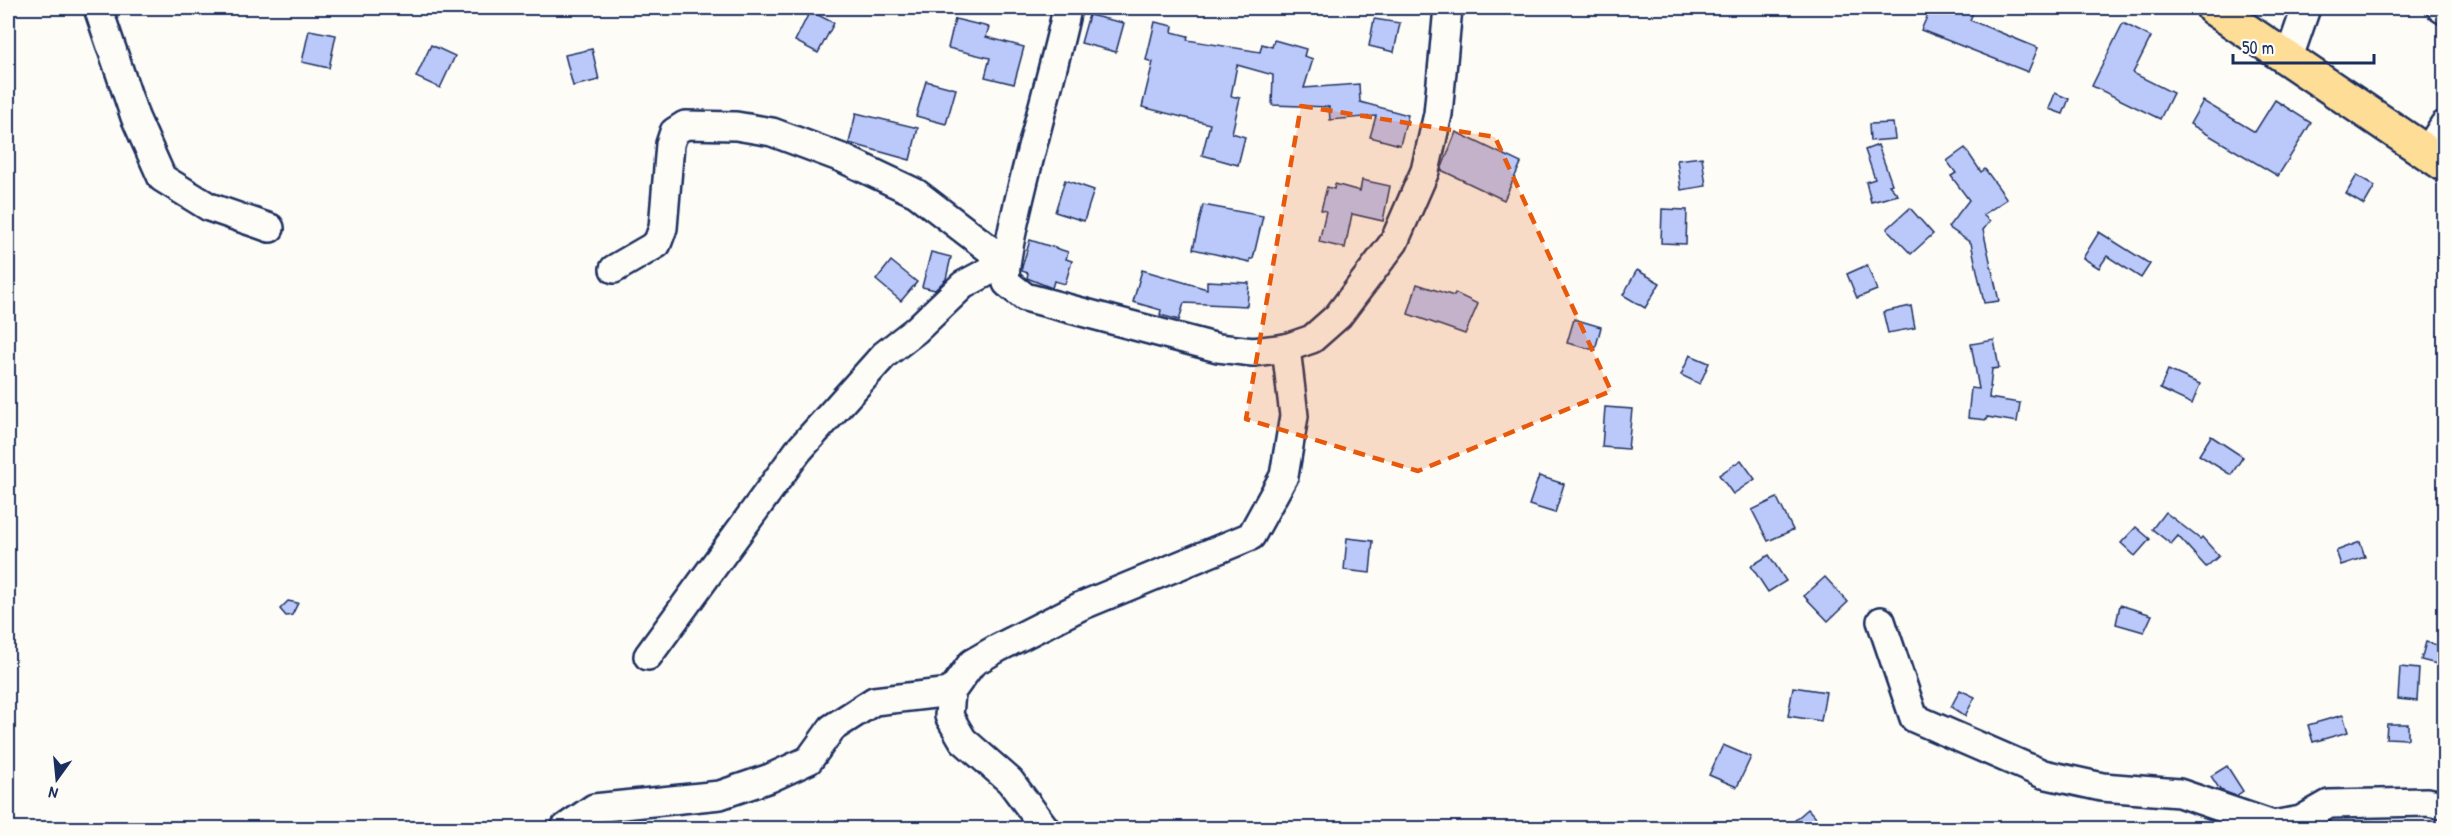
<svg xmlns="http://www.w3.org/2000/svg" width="2452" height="836" viewBox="0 0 2452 836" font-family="'Patrick Hand',sans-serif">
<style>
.building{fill:#bbc9fa;stroke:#1b2f5e;stroke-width:1.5}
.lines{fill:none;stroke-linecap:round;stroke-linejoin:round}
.minor-casing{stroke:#1b2f5e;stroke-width:32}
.major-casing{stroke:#1b2f5e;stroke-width:38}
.minor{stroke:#fdfcf7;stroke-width:27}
.major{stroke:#fedd96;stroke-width:33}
.marked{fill:#e8590c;fill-opacity:0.2;stroke:#e8590c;stroke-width:4.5;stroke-dasharray:12 8;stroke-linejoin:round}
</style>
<rect width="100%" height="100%" fill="#fdfcf7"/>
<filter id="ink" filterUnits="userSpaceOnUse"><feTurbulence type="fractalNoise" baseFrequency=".0167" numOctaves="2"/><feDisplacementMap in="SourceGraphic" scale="12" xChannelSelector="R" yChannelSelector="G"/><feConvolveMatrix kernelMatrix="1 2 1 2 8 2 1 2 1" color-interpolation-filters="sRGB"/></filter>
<g filter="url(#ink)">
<!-- building -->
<g class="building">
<path d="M1931,8H1975L1970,20L2038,48L2028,72L1921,30Z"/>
<path d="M810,11L834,23L818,53L795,41Z"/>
<path d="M1089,15L1124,23L1116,52L1081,43Z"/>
<path d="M955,19L989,27L986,37L1024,47L1014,84L985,77L990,58L948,48Z"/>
<path d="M1374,19L1400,23L1394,52L1369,46Z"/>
<path d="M1155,22L1173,26L1172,32L1188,36L1187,40L1260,52L1262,44L1272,47L1274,40L1306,49L1304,56L1313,59L1304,88L1359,84L1360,102L1408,115L1400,145L1370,137L1376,116L1330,120L1329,107L1272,105L1273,75L1237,65L1231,96L1240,98L1232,133L1245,137L1238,165L1202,155L1210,124L1142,107L1153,62L1146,60Z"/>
<path d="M2123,23L2151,37L2133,73L2173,93L2160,119L2092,86Z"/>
<path d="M309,30L336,35L329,68L302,62Z"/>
<path d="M431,45L455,56L440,88L416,77Z"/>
<path d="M592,49L599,80L573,86L565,55Z"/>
<path d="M926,81L956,89L946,124L916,116Z"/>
<path d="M2055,93L2069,99L2063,114L2049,109Z"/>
<path d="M2275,100L2311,123L2278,176L2190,124L2203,101L2255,132Z"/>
<path d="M856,113L918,128L910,160L849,143Z"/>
<path d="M1893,123L1895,139L1870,141L1869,124Z"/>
<path d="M1456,132L1521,163L1504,200L1441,170Z"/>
<path d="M1878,145L1892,184L1889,185L1898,195L1871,202L1866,182L1875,179L1865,150Z"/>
<path d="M1965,148L1981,172L1985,169L2007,199L1983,215L1990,221L1983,230L1999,301L1984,303L1971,243L1948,227L1969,200L1951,176L1956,173L1947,161Z"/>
<path d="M1702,157L1706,186L1681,190L1677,160Z"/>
<path d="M2357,175L2375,186L2364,205L2346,194Z"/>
<path d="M1065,180L1094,190L1084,221L1055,212Z"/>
<path d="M1362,180L1390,186L1383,221L1352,214L1345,248L1319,242L1326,211L1321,210L1327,187L1334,189L1335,184L1360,191Z"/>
<path d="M1203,205L1263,216L1253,259H1250V262L1193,249Z"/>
<path d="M1910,208L1933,234L1911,254L1887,229Z"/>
<path d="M1662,209L1687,210L1686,244L1661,243Z"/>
<path d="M2099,232L2150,264L2141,278L2107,256L2099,268L2083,258Z"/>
<path d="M1030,240L1068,252L1066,259L1072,261L1065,284L1054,281L1052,288L1027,278L1028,273L1022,271V267Z"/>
<path d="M931,252L951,257L946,279L935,290L922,287Z"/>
<path d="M891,261L917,282L901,301L876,280Z"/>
<path d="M1867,265L1877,290L1857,298L1847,274Z"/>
<path d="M1142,270L1207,289V281L1249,283L1247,306L1184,303L1179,320L1160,315L1161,310L1133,302Z"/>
<path d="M1637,270L1660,283L1645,308L1623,295Z"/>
<path d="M1417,284L1454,296L1455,293L1478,304L1465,334L1408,314Z"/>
<path d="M1911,306L1915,328L1888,333L1883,312Z"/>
<path d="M1574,319L1601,327L1595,350L1567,343Z"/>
<path d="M1994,340L1999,368L1992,369L1989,398L2020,403L2017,422L1987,417V420L1968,418L1971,388L1979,389L1971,344Z"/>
<path d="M1690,355L1709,363L1700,384L1681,375Z"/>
<path d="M2168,370L2200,384L2192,404L2160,389Z"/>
<path d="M1605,407L1632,409L1628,449L1602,447Z"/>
<path d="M2211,436L2243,457L2231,475L2199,455Z"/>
<path d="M1741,460L1755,479L1733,494L1719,475Z"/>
<path d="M1539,476L1564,484L1555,513L1529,505Z"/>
<path d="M1777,498L1793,530L1768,541L1752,510Z"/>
<path d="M2165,512L2200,539L2202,537L2219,556L2206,567L2178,536L2171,544L2152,529Z"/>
<path d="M2136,527L2150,539L2135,556L2121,543Z"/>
<path d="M1347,538L1373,541L1370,573L1344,570Z"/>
<path d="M2360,542L2365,557L2341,565L2336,551Z"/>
<path d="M1769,555L1786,581L1768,592L1751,566Z"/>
<path d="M1825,577L1848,602L1828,621L1804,596Z"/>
<path d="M288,601L298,603L292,615L286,616L280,609Z"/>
<path d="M2120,605L2152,615L2144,632L2116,624Z"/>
<path d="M2426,642L2445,647V666L2421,660Z"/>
<path d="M2400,667L2419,669L2417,701L2398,699Z"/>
<path d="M1793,687L1826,692L1821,721L1788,716Z"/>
<path d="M1960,690L1975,697L1965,716L1951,707Z"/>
<path d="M2343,715L2348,732L2313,742L2308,725Z"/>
<path d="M2387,724H2408V739L2386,738Z"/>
<path d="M1723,745L1751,757L1737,787L1709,775Z"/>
<path d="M2227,766L2243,791L2236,796L2220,790L2211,776Z"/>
<path d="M1808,809L1825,828H1786Z"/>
</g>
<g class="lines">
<!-- minor casing -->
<g class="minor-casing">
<g id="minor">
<path d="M98,8L135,117L162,178L209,207L270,228"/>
<path d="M1067,8C1060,52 997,259 1007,283L1025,297L1218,348L1253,352L1286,348L1312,339L1338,316L1394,242L1425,171L1438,114L1448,8"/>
<path d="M2441,8L2444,10"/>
<path d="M2289,57L2306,8"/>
<path d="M2427,152L2444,125"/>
<path d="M614,269L657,244L663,228L670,144L674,132L685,125L736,126L772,132L842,158L916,193L1006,262L963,285L916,330L884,355L798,451L648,656"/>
<path d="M1881,621L1914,718L2043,774L2102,787L2179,793L2273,825L2301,820L2329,804L2427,802L2444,805"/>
<path d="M565,828L594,808L720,795L770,778L809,760L832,728L874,701L951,692"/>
<path d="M1045,828L1010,781L963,740L949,716L951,692L972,663L998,648L1081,606L1251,536L1284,476L1294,416L1286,348"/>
</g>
</g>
<!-- major casing -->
<g class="major-casing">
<path id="major" d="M2213,8L2444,164"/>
</g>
<!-- minor -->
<use href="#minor" class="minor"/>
<!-- major -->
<use href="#major" class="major"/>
</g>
</g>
<!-- marked area -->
<path class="marked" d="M1301,106L1495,137L1611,391L1418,471L1246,419Z"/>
<!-- margin -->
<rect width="2452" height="836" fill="none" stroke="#fdfcf7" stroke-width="30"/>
<rect x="15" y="15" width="2422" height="806" fill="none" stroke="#1b2f5e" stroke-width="2" filter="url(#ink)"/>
<!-- north arrow -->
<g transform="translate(57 779) rotate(195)" stroke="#fdfcf7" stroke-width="4.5" paint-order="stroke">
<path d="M0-4.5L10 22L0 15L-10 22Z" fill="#1b2f5e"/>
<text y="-9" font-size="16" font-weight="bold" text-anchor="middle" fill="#1b2f5e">N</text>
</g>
<!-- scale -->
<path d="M2233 54v9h141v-9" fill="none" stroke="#1b2f5e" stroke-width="3"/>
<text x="2242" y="54" font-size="18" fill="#1b2f5e" stroke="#fdfcf7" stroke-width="4.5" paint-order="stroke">50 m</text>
</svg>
